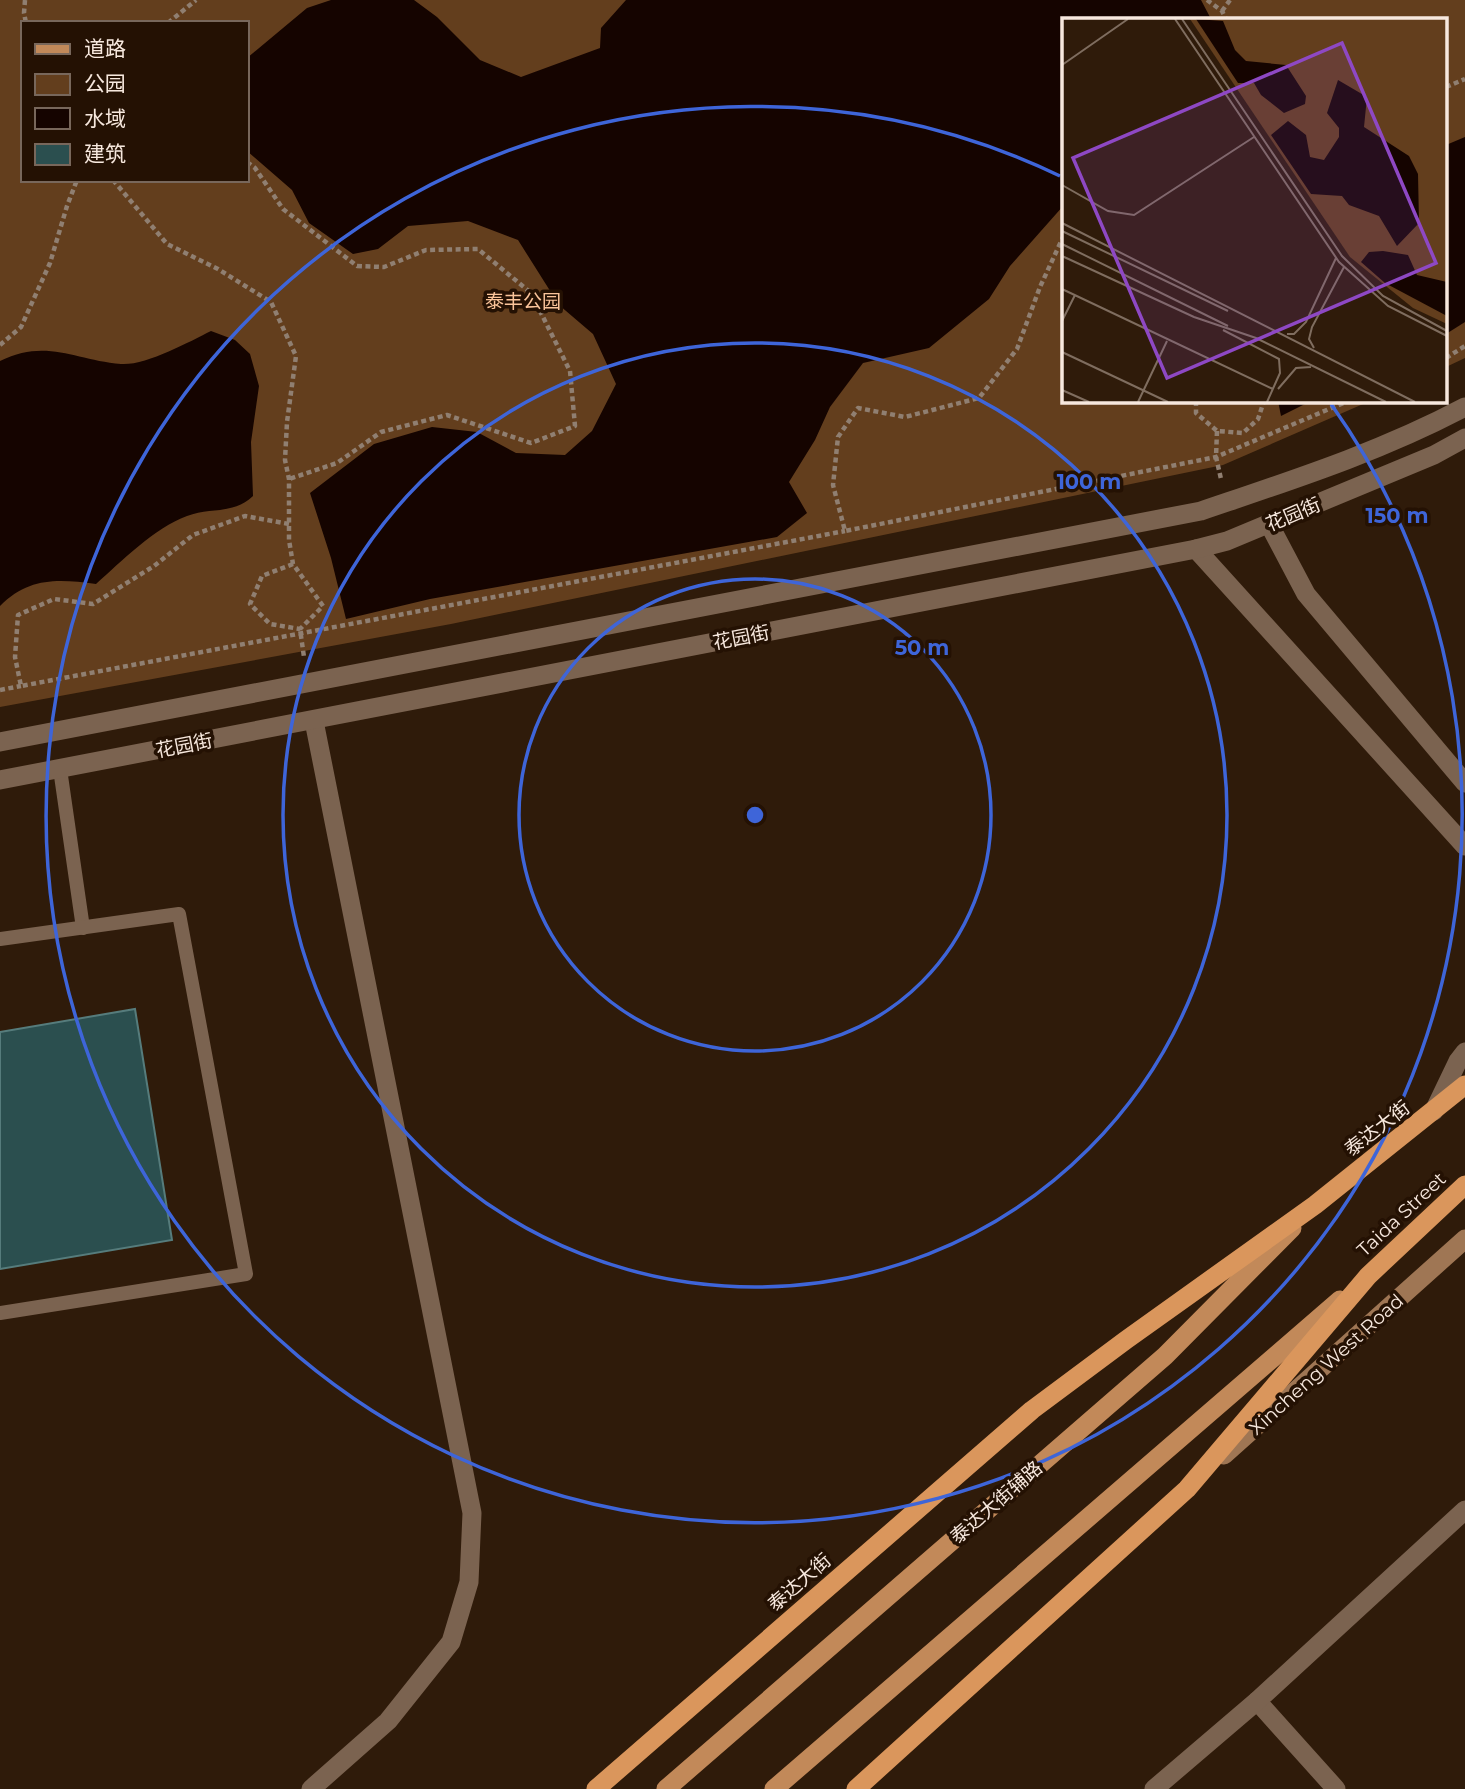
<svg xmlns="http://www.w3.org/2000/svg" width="1465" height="1789" viewBox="0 0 1465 1789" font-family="Montserrat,'Noto Sans SC',sans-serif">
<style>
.green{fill:#633e1d;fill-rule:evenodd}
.water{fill:#150400}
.building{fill:#2b4f4f;stroke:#567c7c;stroke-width:2}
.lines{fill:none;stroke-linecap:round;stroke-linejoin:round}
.path{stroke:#907f71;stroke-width:4.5;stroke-dasharray:5 3.5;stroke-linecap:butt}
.service{stroke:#7b6350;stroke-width:14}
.minor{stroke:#7b6350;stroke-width:19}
.tertiary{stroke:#7b6350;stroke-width:19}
.secondary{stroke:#9f7654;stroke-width:19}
.primary{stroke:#c28959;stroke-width:19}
.trunk{stroke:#da965c;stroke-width:19}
.ring{fill:none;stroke:#3e65d9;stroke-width:3.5}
.labels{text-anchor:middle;stroke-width:7;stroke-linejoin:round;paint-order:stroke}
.park-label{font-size:19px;fill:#fac49a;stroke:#241103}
.street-label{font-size:19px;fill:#f7e8de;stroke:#241103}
.inset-road{fill:none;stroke:#7f6d5f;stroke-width:2}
.view{fill:#8e48c4;fill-opacity:0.15;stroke:#8e48c4;stroke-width:3.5}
.inset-edge{fill:none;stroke:#f7e8de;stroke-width:3.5}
.centre{fill:#3e65d9;stroke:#241103;stroke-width:3.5}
.ring-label{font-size:21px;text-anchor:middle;font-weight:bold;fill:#3e65d9;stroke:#241103;stroke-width:7;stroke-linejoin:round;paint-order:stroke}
</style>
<rect width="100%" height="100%" fill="#2f1b0a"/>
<!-- green -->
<path class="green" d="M0,0H1465V358L1446,367V19H1064V401H1370L1223,465L451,624L0,707ZM23,23H247V180H23Z"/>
<!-- water -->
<g class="water">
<path d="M331,0H414L437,17L480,60L521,77L600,48L601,28L626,0H1201L1211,19H1064V205L1010,266L989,299L929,348L863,363L830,407L815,440L789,482L807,513L777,537L430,599L346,619L331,558L310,493L374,444L432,427L477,432L516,453L565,455L592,431L616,384L593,334L559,305L518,240L468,221L408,226L378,249L353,254L309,223L292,190L247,151V58L307,8Z"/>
<path d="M1465,137V322L1446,334V145Z"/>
<path d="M211,331L235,340L250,354L259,386L251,442L253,496C233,515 210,507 187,516C154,528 122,561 96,584C58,579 29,577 0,606V361C46,338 75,360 121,364C145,366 189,342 211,331Z"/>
<path d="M1278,401H1311L1281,416Z"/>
</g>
<!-- building -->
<path class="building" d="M135,1009L172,1240L0,1269V1032Z"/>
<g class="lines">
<!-- path -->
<g class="path">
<path d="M25,0L24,13L26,23"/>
<path d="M1207,0L1222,11L1226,19"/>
<path d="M1222,11L1230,0"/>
<path d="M168,23L196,0"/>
<path d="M1446,87L1465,79"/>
<path d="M247,162L255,168L283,209L357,266L384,267L426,250L478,249L531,293L570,371L575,426L531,443L447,415L381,432L337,463L289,479"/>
<path d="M113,180L167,244L218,269L271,302L296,356L287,422L285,460L289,479V540L293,564L323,606L300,629L304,657"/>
<path d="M1064,235L1040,287L1017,349L979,398L905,417L858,408L838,437L833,485L845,531L1216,457L1348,401"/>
<path d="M0,345L21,327L50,263L67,206L77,180"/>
<path d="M1446,358L1465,346"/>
<path d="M1196,401V413L1217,431L1243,433L1258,419L1264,401"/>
<path d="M1217,431L1216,457L1221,479"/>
<path d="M289,524L245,516L193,535L154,566L93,604L54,599L18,615L15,657L21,686L845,531"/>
<path d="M293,564L262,576L250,604L270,624L300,629"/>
<path d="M0,690L21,686"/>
</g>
<!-- service -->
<g class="service">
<path d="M60,769L83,928"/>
<path d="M0,939L179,914L246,1274L0,1313"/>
</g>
<!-- minor -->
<g class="minor">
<path d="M1257,1701L1336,1789"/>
<path d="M311,1789L388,1721L451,1642L469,1582L472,1513L314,721"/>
</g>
<!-- tertiary -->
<g class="tertiary">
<path d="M1269,524L1306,594L1465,783"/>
<path d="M1196,549L1465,846"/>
<path d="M0,742L1201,511C1292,480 1380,452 1465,407"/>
<path d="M0,780L1196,549L1227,541L1434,455L1465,438"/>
<path d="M1434,1111L1458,1061L1465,1052"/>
<path d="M1154,1789L1257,1701L1465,1510"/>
</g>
<!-- secondary -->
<path class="secondary" d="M1224,1455L1465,1239"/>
<!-- primary -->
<g class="primary">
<path d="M666,1789L1165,1356L1292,1228"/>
<path d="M774,1789L1340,1300"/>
</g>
<!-- trunk -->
<g class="trunk">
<path d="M596,1789L1032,1410L1126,1340L1315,1205L1465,1085"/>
<path d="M856,1789L1187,1489L1368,1276L1465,1185"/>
</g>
</g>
<!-- distance rings -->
<g class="ring">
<circle cx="755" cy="815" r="236"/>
<circle cx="755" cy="815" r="472"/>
<path d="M1331 404A708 708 0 1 1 1060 176"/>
</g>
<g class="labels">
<!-- park labels -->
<g class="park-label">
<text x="523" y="308">泰丰公园</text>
</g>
<!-- street labels -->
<g class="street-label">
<text transform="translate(1293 514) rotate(-23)" y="7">花园街</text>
<text transform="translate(741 637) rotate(-11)" y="7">花园街</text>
<text transform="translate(184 745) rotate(-11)" y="7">花园街</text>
<text transform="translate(1377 1128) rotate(-38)" y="7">泰达大街</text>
<text transform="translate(1401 1214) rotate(-43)" y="7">Taida Street</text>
<text transform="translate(1326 1364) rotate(-42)" y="7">Xincheng West Road</text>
<text transform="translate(996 1502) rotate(-41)" y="7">泰达大街辅路</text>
<text transform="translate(799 1582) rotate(-41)" y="7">泰达大街</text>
</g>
</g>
<!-- overview -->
<g transform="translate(1062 18)">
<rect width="385" height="385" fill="#2f1b0a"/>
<path d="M128,1H385V306L351,290L288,239Z" fill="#633e1d"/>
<path d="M134,1L161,3L173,32L184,43L224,47L244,78L243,86L222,95L199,77L192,65H176ZM276,62L305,79L302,109L347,138L356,156L357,205L335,228L317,198L287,187L280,178L249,176L209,117L226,103L244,117L248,139L262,142L277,119V110L265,95ZM321,233L346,237L355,257L385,264V298L323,265L299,244L307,234Z" fill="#150400"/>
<path class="inset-road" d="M113,1L277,244L326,288L385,318M120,1L280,238L321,278L385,313M0,47L66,1M0,167L46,193L72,197L192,119M0,205L353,384M0,213L166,293M0,226L166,308M0,238L132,299L194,320L324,384M0,271L211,371M0,303L13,277M161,312L217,341L218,355L205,384M225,316H232L244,304L274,240M252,330L247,321L250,309L282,249M0,334L106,384M216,371L234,350L249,349M0,372L27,384M76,384L105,323"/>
<path class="view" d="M280,25L374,245L105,360L11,140Z"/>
<rect width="385" height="385" class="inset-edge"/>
</g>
<circle cx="755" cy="815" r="10" class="centre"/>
<g class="ring-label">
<text x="1089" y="489">100 m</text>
<text x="1397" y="523">150 m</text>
<text x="922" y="655">50 m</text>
</g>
<!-- legend -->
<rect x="21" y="21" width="228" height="161" fill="#241103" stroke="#78675b" stroke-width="2"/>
<rect x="35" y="44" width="35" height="10" fill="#c28959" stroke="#78675b" stroke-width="2"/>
<text x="84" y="56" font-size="21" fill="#f7e8de">道路</text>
<rect x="35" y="74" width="35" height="21" fill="#633e1d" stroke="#78675b" stroke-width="2"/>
<text x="84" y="91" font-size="21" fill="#f7e8de">公园</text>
<rect x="35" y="108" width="35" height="21" fill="#150400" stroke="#78675b" stroke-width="2"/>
<text x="84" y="126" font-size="21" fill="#f7e8de">水域</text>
<rect x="35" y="144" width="35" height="21" fill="#2b4f4f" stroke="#78675b" stroke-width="2"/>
<text x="84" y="161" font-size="21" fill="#f7e8de">建筑</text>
</svg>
